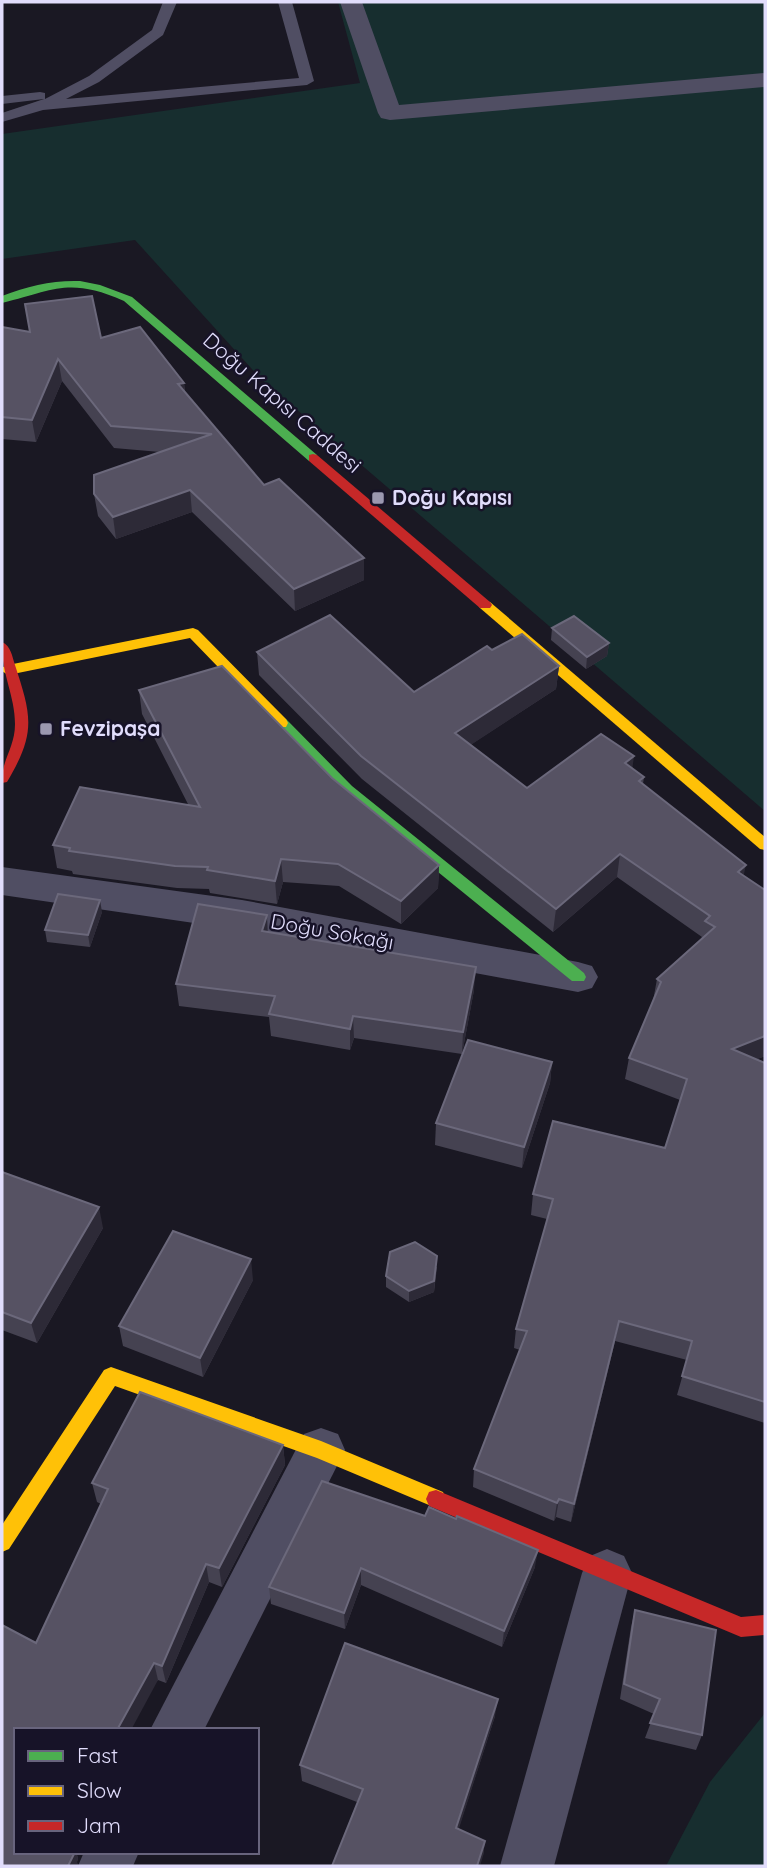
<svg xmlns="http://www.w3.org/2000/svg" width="767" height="1868" viewBox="0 0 767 1868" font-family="Quicksand,sans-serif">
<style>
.green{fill:#172e2f}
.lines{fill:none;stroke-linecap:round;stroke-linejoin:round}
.lane{fill:#504e63;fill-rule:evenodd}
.street{fill:#504e63;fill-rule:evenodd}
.fast{fill:#4caf50;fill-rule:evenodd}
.slow{fill:#ffc107;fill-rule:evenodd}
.jam{fill:#c62828;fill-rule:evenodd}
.wall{fill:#454251}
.shaded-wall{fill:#2d2a37}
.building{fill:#565263;stroke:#6b687b;stroke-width:2}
.poi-dot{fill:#9b98b0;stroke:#171328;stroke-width:2.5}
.labels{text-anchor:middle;stroke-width:5;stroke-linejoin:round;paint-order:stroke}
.street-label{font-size:21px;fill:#e1ddfc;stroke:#171328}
.poi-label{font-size:21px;font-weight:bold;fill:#e1ddfc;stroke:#171328;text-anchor:start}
</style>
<rect width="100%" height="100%" fill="#1a1823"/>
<!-- green -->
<g class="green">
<path d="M338,2H765V811L260,378L135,240L2,259V134L360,83Z"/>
<path d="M765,1713V1866H666L710,1782Z"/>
</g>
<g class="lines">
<!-- lane -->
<path class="lane" d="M163,2H177L163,35L99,82L66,99L299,78L278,2H292L314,81L307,85L43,110L2,122V113L44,99L2,104V96L40,92L45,93V99L89,76L152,30Z"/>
<!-- street -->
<g class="street">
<path d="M340,2H362L399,105L765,73V87L390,120L381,118L378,113Z"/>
<path d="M2,867L242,900L578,962L592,966L598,977L592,988L578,992L242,930L2,895Z"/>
<path d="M321,1428L338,1434L345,1450L204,1730H150L304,1434Z"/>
<path d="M607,1549L624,1556L632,1573L554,1866H500L582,1573L590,1556Z"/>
<path d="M84,1852H139L133,1866H78Z"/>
</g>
<!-- fast -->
<g class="fast">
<path d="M80,281L100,285L132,297L317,455V461H309L124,301C69,277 55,290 2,303V296C28,286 53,280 80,281Z"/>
<path d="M281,718L286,719L352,786L584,973L586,977L584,981H572L342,794L276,727L274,723L276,719Z"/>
</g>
<!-- slow -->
<g class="slow">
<path d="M485,601L490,602L765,837V850L760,849L480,608L478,605L480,602Z"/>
<path d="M193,628L198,630L286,719L288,723L286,727H276L190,638L8,675L2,671L3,667L8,665Z"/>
<path d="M111,1367L321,1441L443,1492L446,1499L443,1506L436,1508L317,1458L115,1386L9,1549L2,1552V1525L104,1370Z"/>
</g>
<!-- jam -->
<g class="jam">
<path d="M313,454L317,455L490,602L492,605L490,608H480L309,461V455Z"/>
<path d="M2,642C11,646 12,656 15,665C32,717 36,733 7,782L2,783C1,760 15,748 15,724C15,695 1,674 2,642Z"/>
<path d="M436,1490L741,1617L765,1615V1635L741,1637L429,1506L426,1499L429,1492Z"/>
</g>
</g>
<!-- wall -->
<g class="wall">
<path d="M2,327L30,332L101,338L184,383L185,392L264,485L364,558V580L295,611L192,512L116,539L98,516L94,494L160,452L114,448L62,381L36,442L2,439Z"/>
<path d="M552,628L609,643L607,656L586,669L551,640Z"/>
<path d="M492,650L559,666L556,689L470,745L527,788L633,769L644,777L643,784L743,876L765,890V1056L757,1059L765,1063V1423L677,1395L687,1360L615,1341L571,1522L556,1517L554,1521L473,1487L474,1469L520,1350L514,1348L516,1329L547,1219L531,1215L533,1194L665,1148L680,1100L625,1079L629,1058L653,1001L657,979L701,939L702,937L617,877L553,932L362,779L259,675L257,652L414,692Z"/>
<path d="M139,690L332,778L439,865L438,888L401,924L339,886L283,882L277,904L210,893L209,889L177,888L73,874L72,871L57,868L53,845L189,806L142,714Z"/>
<path d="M102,912L90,947L47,942L45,930Z"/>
<path d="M268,932L474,990L462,1054L354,1038L350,1050L271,1036L269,1017L179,1006L176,984Z"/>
<path d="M552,1062L550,1083L522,1168L435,1145L436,1123Z"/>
<path d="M2,1172L103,1228L37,1343L2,1330Z"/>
<path d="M437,1267L434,1292L409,1302L386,1287V1276Z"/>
<path d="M253,1280L203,1377L123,1346L119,1326Z"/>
<path d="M283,1445L285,1465L222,1587L209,1582L166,1683L158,1680L16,1852H76L78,1858L77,1862L2,1866L36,1643L101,1504L97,1502L92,1483Z"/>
<path d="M322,1481L535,1567L502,1647L361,1585L345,1629L271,1604L269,1587Z"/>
<path d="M635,1610L702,1735L696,1750L645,1738L654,1714L620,1699L631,1627Z"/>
<path d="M495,1716L458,1830L485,1841L483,1856L357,1802L302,1781L300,1765Z"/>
</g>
<!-- shaded-wall -->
<g class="shaded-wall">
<path d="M58,359L62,381L36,442L32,420Z"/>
<path d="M184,383L186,405L178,384Z"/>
<path d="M190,490L192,512L116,539L113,517Z"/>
<path d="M364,558V580L295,611L294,589Z"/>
<path d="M609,643L607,656L586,669L587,657Z"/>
<path d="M559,666L556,689L454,756L455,733Z"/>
<path d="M634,756L631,779L625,763Z"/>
<path d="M620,854L617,877L553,932L556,909Z"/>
<path d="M281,859L283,882L277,904L275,881Z"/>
<path d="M439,865L438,888L401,924V901Z"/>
<path d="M746,865L741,887L738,872Z"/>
<path d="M100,900L102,912L90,947L88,935Z"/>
<path d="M267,915L268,938L262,931Z"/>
<path d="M476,967L474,990L462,1054L463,1032Z"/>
<path d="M353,1016L354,1038L350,1050V1029Z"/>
<path d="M765,1036V1056L727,1071L732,1049Z"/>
<path d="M552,1062L550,1083L522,1168L524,1147Z"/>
<path d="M99,1207L103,1228L37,1343L31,1323Z"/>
<path d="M437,1256L434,1292L409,1302V1291Z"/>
<path d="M251,1259L253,1280L203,1377L200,1358Z"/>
<path d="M619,1321L615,1341L571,1522L574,1504Z"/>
<path d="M283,1445L285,1465L222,1587L219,1568Z"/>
<path d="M559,1499L556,1517L554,1521L557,1503Z"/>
<path d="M538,1550L535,1567L502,1647L504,1631Z"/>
<path d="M206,1564L209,1582L166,1683L162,1666Z"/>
<path d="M361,1568V1585L345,1629L344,1613Z"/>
<path d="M154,1663L158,1680L131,1730H117Z"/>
<path d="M498,1699L495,1716L454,1844L456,1828Z"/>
<path d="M485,1841L483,1856L480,1866H477Z"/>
<path d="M69,1852H76L78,1858L77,1862L79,1866H68Z"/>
</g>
<!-- building -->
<g class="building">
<path d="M92,296L101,338L140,327L184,383L178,384L264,485L279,479L364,558L294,589L190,490L113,517L94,494V475L212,434L111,426L58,359L32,420L2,417V327L30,332L25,304Z"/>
<path d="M330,615L414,692L487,646L492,650L522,634L559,666L455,733L527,788L601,734L634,756L625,763L644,777L639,781L746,865L738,872L765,890V1036L732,1049L765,1063V1402L682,1376L692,1341L619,1321L574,1504L559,1499L557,1503L474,1469L527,1331L516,1329L553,1199L533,1194L553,1121L665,1148L687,1079L629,1058L661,982L657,979L715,927L705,921L710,916L620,854L556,909L361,756L257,652Z"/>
<path d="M574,616L609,643L587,657L552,628Z"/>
<path d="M222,666L332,778L439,865L401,901L338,864L281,859L275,881L207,870L208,867L175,866L69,851L70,848L53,845L80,787L200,807L139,690Z"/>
<path d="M58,894L100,900L88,935L45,930Z"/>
<path d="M198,904L267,915L262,931L476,967L463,1032L353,1016L350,1029L269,1014L275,996L176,984Z"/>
<path d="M468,1040L552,1062L524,1147L436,1123Z"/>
<path d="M2,1172L99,1207L31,1323L2,1312Z"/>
<path d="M173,1231L251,1259L200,1358L119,1326Z"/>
<path d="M415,1242L437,1256L434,1281L409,1291L386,1276L390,1252Z"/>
<path d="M140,1392L283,1445L219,1568L206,1564L162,1666L154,1663L117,1730H16V1852H69L74,1854L68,1866H2V1625L36,1643L108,1489L92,1483Z"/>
<path d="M322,1481L425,1516L429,1507L456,1519L457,1516L538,1550L504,1631L361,1568L344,1613L269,1587Z"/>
<path d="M635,1610L716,1630L702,1735L650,1723L660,1699L624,1684Z"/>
<path d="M345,1643L498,1699L456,1828L485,1841L477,1866H332L363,1789L300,1765Z"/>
</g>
<!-- markers -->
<g class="poi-dot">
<rect x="371" y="491" width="14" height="14" rx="3.5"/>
<rect x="39" y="722" width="14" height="14" rx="3.5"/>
</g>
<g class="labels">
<!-- street labels -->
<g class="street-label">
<text transform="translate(282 403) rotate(41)" y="7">Doğu Kapısı Caddesi</text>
<text transform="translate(332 932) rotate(10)" y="7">Doğu Sokağı</text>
</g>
<!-- poi labels -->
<g class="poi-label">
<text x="392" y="505">Doğu Kapısı</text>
<text x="60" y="736">Fevzipaşa</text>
</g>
</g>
<!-- border -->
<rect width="767" height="1868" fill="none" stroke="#e1ddfc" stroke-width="7"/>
<!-- legend -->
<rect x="14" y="1728" width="245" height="126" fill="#171328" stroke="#68647d" stroke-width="2"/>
<rect x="28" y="1751" width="35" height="10" fill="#4caf50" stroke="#68647d" stroke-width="2"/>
<text x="77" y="1763" font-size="21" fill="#e1ddfc">Fast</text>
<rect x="28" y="1786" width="35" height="10" fill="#ffc107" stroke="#68647d" stroke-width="2"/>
<text x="77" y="1798" font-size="21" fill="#e1ddfc">Slow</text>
<rect x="28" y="1821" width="35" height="10" fill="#c62828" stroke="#68647d" stroke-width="2"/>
<text x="77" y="1833" font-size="21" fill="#e1ddfc">Jam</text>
</svg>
